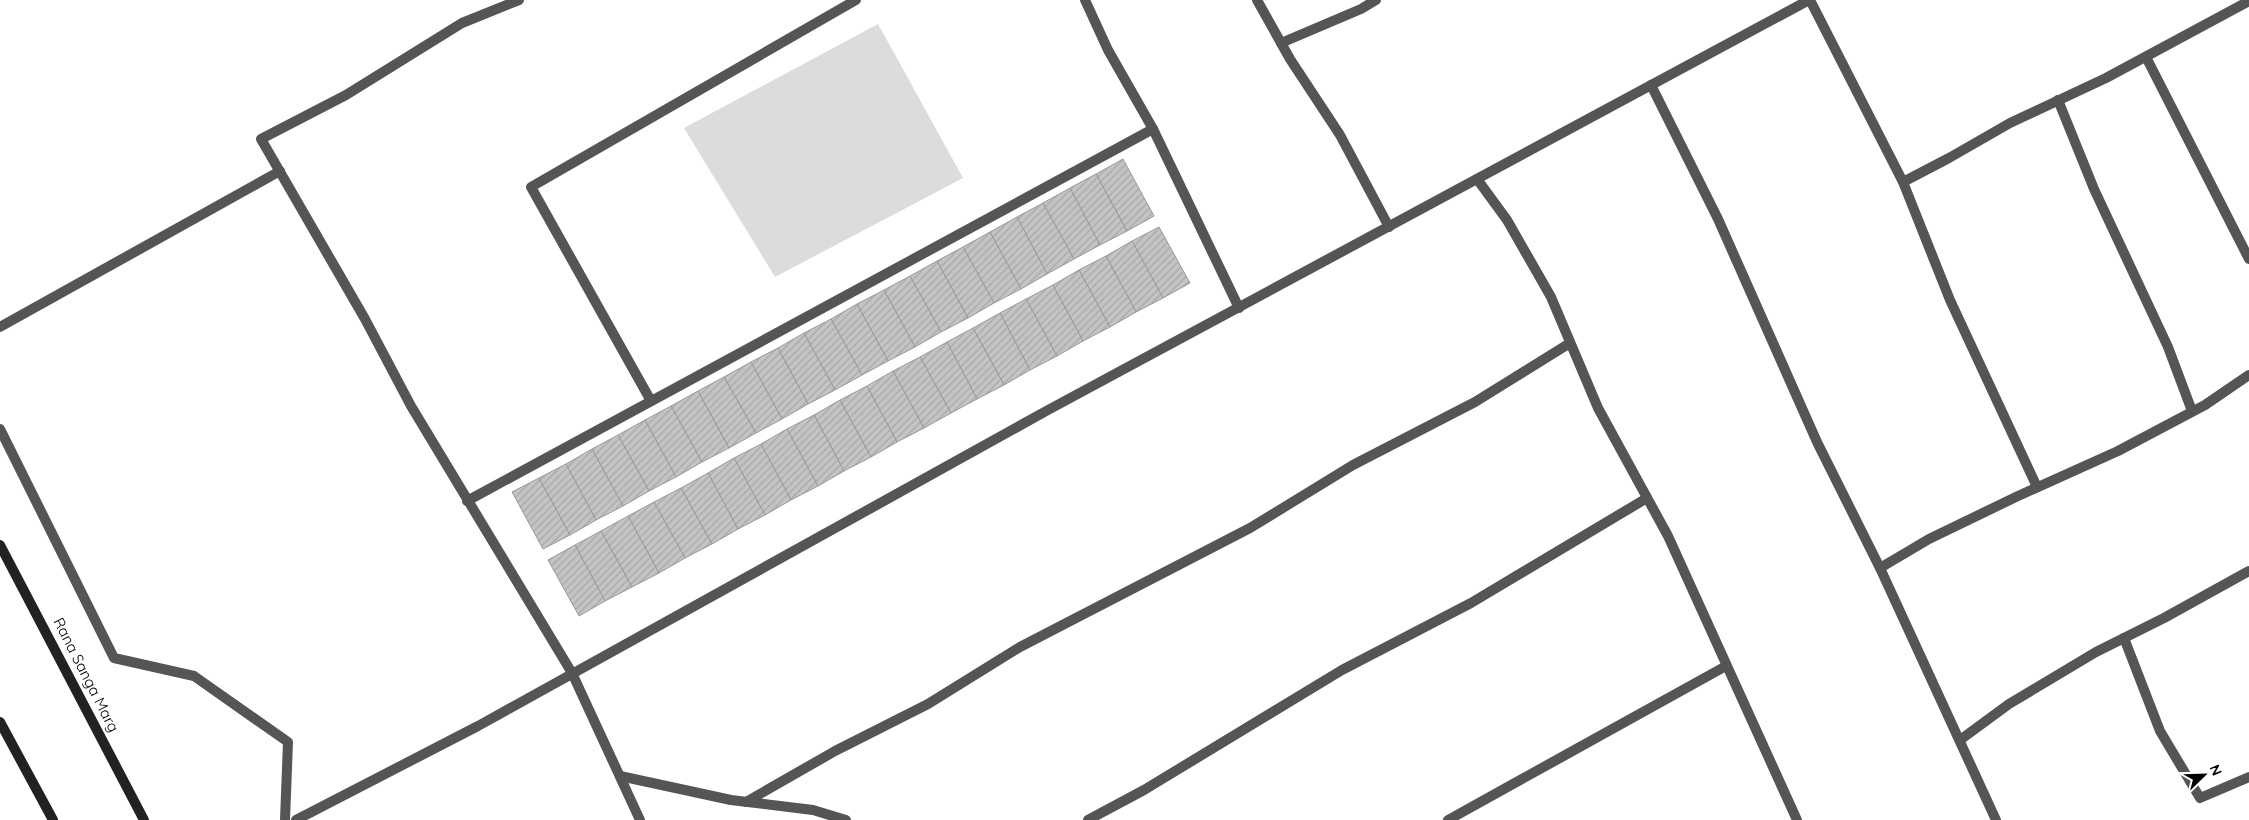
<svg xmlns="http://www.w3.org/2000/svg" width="2249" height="820" viewBox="0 0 2249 820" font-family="Quicksand,sans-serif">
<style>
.park{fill:#dcdcdc}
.building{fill:url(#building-hatch);stroke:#999}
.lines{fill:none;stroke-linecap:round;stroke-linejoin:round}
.minor{stroke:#555;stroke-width:10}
.tertiary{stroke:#555;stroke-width:10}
.secondary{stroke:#222;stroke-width:10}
.labels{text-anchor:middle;stroke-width:4;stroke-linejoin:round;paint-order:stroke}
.street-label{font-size:15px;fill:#000;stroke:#fff}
</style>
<defs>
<pattern id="building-hatch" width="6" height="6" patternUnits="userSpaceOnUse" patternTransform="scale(1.25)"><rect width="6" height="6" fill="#c4c4c4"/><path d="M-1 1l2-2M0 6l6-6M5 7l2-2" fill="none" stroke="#a7a7a7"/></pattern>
</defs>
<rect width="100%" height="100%" fill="#fff"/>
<!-- park -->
<path class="park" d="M878,24L963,178L775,277L684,128Z"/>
<!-- building -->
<g class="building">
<path d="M1123,159L1154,216L1127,231L1096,174Z"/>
<path d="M1096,174L1127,231L1100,245L1070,188Z"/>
<path d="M1070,188L1100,245L1074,259L1043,203Z"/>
<path d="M1043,203L1074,259L1047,274L1017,217Z"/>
<path d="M1017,217L1047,274L1021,289L990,232Z"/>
<path d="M1159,227L1190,283L1163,298L1132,241Z"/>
<path d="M990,232L1021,289L994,303L963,247Z"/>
<path d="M1132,241L1163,298L1136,312L1106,256Z"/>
<path d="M963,247L994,303L968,318L937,261Z"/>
<path d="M1106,256L1136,312L1110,327L1079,270Z"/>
<path d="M937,261L968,318L941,332L910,276Z"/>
<path d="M1079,270L1110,327L1083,341L1053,285Z"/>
<path d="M910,276L941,332L915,347L884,290Z"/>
<path d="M1053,285L1083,341L1057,356L1026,299Z"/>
<path d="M884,290L915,347L888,361L857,304Z"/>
<path d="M1026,299L1057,356L1030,370L1000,313Z"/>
<path d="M857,304L888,361L862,375L831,319Z"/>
<path d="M1000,313L1030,370L1004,385L973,328Z"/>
<path d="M831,319L862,375L835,390L804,333Z"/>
<path d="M973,328L1004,385L977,399L947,342Z"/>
<path d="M804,333L835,390L808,404L778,348Z"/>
<path d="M947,342L977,399L951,413L920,357Z"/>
<path d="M778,348L808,404L782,419L751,362Z"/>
<path d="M920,357L951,413L924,428L893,371Z"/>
<path d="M751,362L782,419L756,433L724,377Z"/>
<path d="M893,371L924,428L897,442L867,386Z"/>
<path d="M724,377L756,433L729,448L698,391Z"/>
<path d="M867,386L897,442L871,457L840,400Z"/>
<path d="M698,391L729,448L702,462L671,406Z"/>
<path d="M840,400L871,457L844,471L814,415Z"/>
<path d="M671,406L702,462L676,477L645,420Z"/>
<path d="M814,415L844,471L818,486L787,429Z"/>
<path d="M645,420L676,477L649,491L618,435Z"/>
<path d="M787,429L818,486L791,500L761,444Z"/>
<path d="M618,435L649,491L623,506L592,449Z"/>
<path d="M761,444L791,500L765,515L734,458Z"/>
<path d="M592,449L623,506L596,520L566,464Z"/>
<path d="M734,458L765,515L738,529L708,473Z"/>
<path d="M566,464L596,520L570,535L539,478Z"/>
<path d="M708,473L738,529L712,544L681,488Z"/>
<path d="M539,478L570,535L543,549L512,492Z"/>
<path d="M681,488L712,544L685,558L654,502Z"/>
<path d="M654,502L685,558L659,573L628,516Z"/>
<path d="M628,516L659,573L632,587L601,531Z"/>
<path d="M601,531L632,587L605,601L575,545Z"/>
<path d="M575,545L605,601L579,616L548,560Z"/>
</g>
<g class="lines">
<!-- minor -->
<g class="minor">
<path d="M519,0L462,23L346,95L261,139L365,319L411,406L572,673L640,820"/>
<path d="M1085,0L1108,50L1153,129L1239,308"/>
<path d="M1257,0L1290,59L1340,135L1389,227"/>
<path d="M1810,0L1903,182L1950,300L2037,487"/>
<path d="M1281,43L1361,9L1376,0"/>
<path d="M2146,57L2249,259"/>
<path d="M1651,85L1718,219L1817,442L1880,568L1996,820"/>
<path d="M2058,100L2094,189L2168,347L2192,411"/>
<path d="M1477,179L1507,220L1551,297L1598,408L1668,536L1797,820"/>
<path d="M1903,182L1949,158L2010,123L2106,78L2249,1"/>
<path d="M0,327L280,171"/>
<path d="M651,401L531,187L856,0"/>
<path d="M0,429L114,658L194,676L288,742L285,820"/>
<path d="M467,501L1153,129"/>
<path d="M1880,568L1929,539L2018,496L2118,451L2205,405L2249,375"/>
<path d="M2124,638L2160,731L2200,798L2249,777"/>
<path d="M1960,740L2009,704L2096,652L2164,618L2249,571"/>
<path d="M620,776L731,800L813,810L846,820"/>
<path d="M746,802L835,751L928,704L1020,647L1250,528L1353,465L1475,402L1570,343"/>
<path d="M1088,820L1144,790L1342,670L1471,603L1647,498"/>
<path d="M1448,820L1726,666"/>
</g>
<!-- tertiary -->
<path class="tertiary" d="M296,820L478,726L1048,410L1809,0"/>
<!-- secondary -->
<g class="secondary">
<path d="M0,545L144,820"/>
<path d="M0,722L53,820"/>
</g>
</g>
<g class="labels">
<!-- street labels -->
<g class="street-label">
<text transform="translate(86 675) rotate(63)" y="5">Rana Sanga Marg</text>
</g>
</g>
<!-- north arrow -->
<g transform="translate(2204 775) rotate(67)" stroke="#ffffff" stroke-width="4" paint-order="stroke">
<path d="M0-4L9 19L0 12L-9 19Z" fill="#000000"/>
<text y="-8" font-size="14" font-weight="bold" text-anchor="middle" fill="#000000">N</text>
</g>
</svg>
